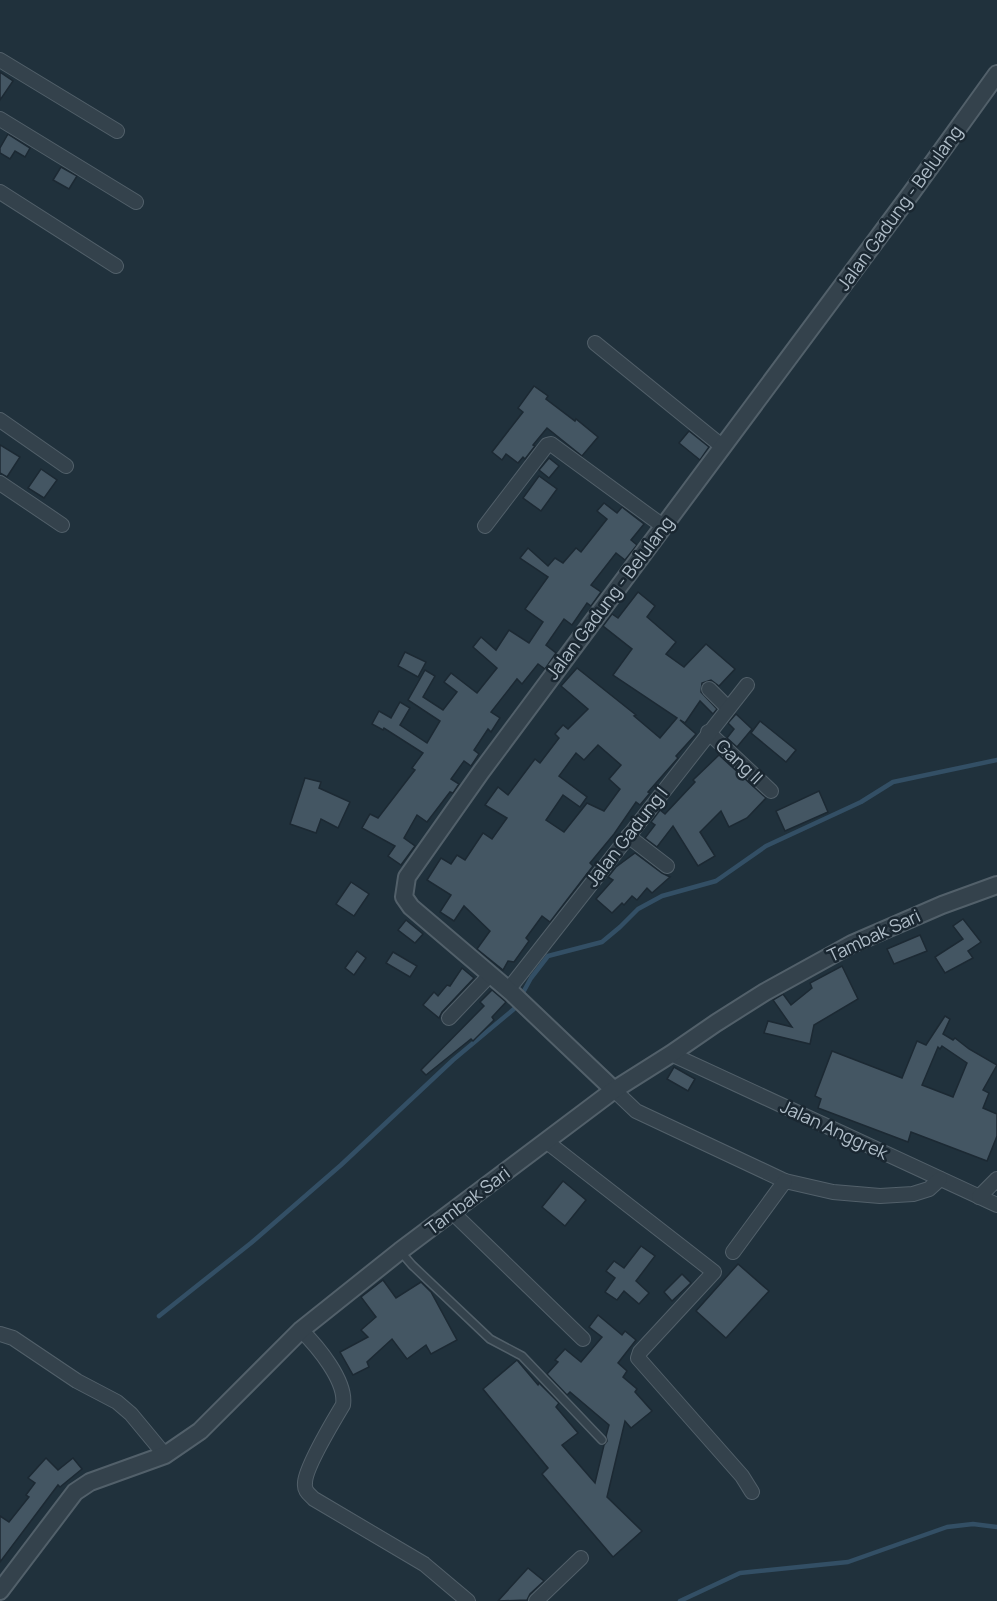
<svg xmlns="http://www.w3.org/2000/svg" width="997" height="1601" viewBox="0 0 997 1601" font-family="Manrope,sans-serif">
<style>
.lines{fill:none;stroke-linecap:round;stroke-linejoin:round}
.stream{stroke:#334f65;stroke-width:4.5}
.building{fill:#445663;stroke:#1c2933;stroke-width:1.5;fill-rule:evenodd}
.service-casing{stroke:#52606a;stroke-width:10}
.minor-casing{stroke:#52606a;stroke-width:16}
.tertiary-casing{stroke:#52606a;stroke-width:20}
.service{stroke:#34424c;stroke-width:7}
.minor{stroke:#34424c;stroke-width:14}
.tertiary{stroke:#34424c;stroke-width:16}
.labels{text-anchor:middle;stroke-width:5;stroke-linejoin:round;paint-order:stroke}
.street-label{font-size:18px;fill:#afbdc8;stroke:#1a2731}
</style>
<rect width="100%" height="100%" fill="#20313c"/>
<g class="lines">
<!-- stream -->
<g class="stream">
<path d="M159,1316L251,1243L341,1165L453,1060L514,1009L531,978L548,956L602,942L620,927L638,909L662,896L716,881L766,846L861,802L893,782L997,760"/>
<path d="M680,1601L740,1573L848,1562L947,1527L973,1524L997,1527"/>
</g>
</g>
<!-- building -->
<g class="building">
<path d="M0,72L13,81L0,100Z"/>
<path d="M8,134L30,148L25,157L15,151L10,159L0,153V148Z"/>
<path d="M61,167L77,176L69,189L53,180Z"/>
<path d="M534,386L548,396L546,399L575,421L576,419L598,437L582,456L547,428L533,445L535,446L525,459L523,457L518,463L506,454L502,460L492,452L523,412L518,408Z"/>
<path d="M689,431L709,447L700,460L679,443Z"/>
<path d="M0,445L20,457L7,477L0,473Z"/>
<path d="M549,458L559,466L549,478L539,470Z"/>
<path d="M41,469L57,480L44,498L28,488Z"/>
<path d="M539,476L557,489L541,511L523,498Z"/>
<path d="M604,503L617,513L622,507L644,524L631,540L637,545L625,560L616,553L591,585L601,592L591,606L587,603L572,625L564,619L546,645L556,653L545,669L538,664L522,684L517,679L491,712L500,718L491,732L488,729L474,750L479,754L471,766L464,761L451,779L459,784L453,793L450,792L427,822L417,815L404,838L415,846L401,865L388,856L395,846L362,828L370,814L378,818L415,770L412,768L423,753L384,728L383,730L372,724L379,711L391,718L400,702L410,708L400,725L427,743L440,721L408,700L425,670L435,676L423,697L443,710L457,692L444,682L451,673L477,693L497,668L473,647L481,637L496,650L509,630L529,643L543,622L525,609L548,577L520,558L528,548L548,566L555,558L563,563L576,548L581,552L607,519L597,511Z"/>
<path d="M638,592L655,606L647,617L676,642L666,654L684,667L706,644L735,669L719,686L711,680L702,683L701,692L717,709L713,714L700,701L685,723L680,720L696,734L676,756L678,758L648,792L650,793L640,805L636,802L614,834L590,863L593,866L550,922L542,916L526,938L529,941L514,962L508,961L503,970L477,949L490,931L464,906L454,921L440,912L451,895L427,880L441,858L451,864L457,855L465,860L483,833L492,839L507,818L485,805L498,787L508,795L535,759L540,763L559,738L555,734L563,725L568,729L588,709L561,686L577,668L636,715L634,716L660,738L677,718L613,675L632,649L603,626L612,614L618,618ZM598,745L621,765L609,779L620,789L604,811L587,803L564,832L546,820L563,795L580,807L587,797L559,776L576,753L584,760Z"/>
<path d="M405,652L426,662L418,677L398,666Z"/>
<path d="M736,714L752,729L737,747L727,738L734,729L728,723Z"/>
<path d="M760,721L796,750L786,762L751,733Z"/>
<path d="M719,755L766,798L747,818L729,827L721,811L700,832L715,856L698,866L673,826L657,847L645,838L655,825L651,822L660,810L665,814L695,782L693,780Z"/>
<path d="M305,778L321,782L319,788L350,802L338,828L321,819L316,833L290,824Z"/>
<path d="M819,791L828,812L785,831L776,811Z"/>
<path d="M635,853L662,873L670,877L652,893L647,888L637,900L632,896L624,905L622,903L612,913L596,899L613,880L608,877L616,867Z"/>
<path d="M351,882L369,894L354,916L336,904Z"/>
<path d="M963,919L981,942L968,951L973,958L945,973L935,957L963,939L953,926Z"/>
<path d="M406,920L423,934L415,943L398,930Z"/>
<path d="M920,935L927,951L894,964L887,949Z"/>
<path d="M357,951L366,958L354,975L345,968Z"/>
<path d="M393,952L417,966L410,977L386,963Z"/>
<path d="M842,966L858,999L814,1025L810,1044L764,1033L768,1021L792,1027L773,1000L783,994L791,1005L812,988L810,983Z"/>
<path d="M462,968L474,978L442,1012L439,1018L423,1005L434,992L438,996L447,985L450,986Z"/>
<path d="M492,990L506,1002L492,1017L494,1020L473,1041L471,1039L426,1075L421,1070L484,1006L480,1002Z"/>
<path d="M945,1016L950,1019L943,1034L953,1040L955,1038L969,1049L997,1065L983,1090L989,1093L983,1108L997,1114V1136L987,1161L911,1132L908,1142L818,1108L821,1099L815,1096L832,1051L902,1078L917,1041L926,1045ZM942,1046L967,1063L953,1097L922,1085L938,1047L940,1049Z"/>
<path d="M674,1067L695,1079L688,1091L667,1079Z"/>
<path d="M563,1181L586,1200L565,1226L542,1207Z"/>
<path d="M641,1246L655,1256L636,1281L649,1293L639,1304L624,1291L617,1300L605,1292L615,1278L606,1271L614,1261L624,1268Z"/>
<path d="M738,1264L769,1291L726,1338L696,1311Z"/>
<path d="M682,1274L691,1283L672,1301L664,1292Z"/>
<path d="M383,1280L396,1298L421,1282L431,1292L457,1340L431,1354L426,1345L407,1359L392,1339L367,1362L369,1367L353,1375L340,1352L368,1337L361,1330L376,1317L361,1297Z"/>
<path d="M598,1315L622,1335L625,1331L636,1340L618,1363L627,1371L623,1377L637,1389L635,1392L652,1411L631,1428L625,1421L607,1497L642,1531L613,1557L542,1474L548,1468L483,1389L517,1360L538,1385L539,1383L559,1403L556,1407L578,1433L562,1445L595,1483L604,1445L607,1441L606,1436L609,1425L570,1392L567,1395L547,1374L558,1362L555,1360L565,1349L581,1362L602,1337L589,1327Z"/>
<path d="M46,1458L58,1470L73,1458L82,1469L60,1487L58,1485L0,1562V1516L9,1522L29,1497L26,1495L35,1483L28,1478Z"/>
<path d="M528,1568L544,1581L530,1594L527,1600L498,1601Z"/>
</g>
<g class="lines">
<!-- service casing -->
<g class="service-casing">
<path id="service" d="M400,1251L412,1265L490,1339L522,1356L602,1440"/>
</g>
<!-- minor casing -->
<g class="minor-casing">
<g id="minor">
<path d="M0,60L117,131"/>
<path d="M0,119L136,202"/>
<path d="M0,192L116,266"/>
<path d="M595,343L723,447"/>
<path d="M0,420L66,466"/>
<path d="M0,483L62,525"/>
<path d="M485,526L547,445L551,444L663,526"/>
<path d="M709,689L728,708"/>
<path d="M708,732L771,791"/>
<path d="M628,836L667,866"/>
<path d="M508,990L747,685"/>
<path d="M449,1018L490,975"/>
<path d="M671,1054L997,1205"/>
<path d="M614,1090L636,1111L785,1181L833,1192L880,1196L913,1194L929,1189L940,1179"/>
<path d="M547,1142L714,1272L640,1352L638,1358L742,1476L752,1492"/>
<path d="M979,1197L997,1179"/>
<path d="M453,1213L583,1339"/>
<path d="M733,1252L785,1181"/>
<path d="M301,1330C317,1346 347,1381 343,1405C334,1420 305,1468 305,1483C304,1491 309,1494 314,1499L424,1564L468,1601"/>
<path d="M0,1334L13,1338L77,1381L117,1402L131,1414L165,1455"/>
<path d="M536,1601L581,1558"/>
</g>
</g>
<!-- tertiary casing -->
<g class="tertiary-casing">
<g id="tertiary">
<path d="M614,1090L512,993L411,907L404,897L407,877L481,772L912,192L997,74"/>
<path d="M0,1591L75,1492L90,1482L165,1455L200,1431L301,1330L400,1251L614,1090L671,1054L716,1023L765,992L852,944L942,905L997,885"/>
</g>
</g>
<!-- service -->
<use href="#service" class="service"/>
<!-- minor -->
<use href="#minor" class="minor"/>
<!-- tertiary -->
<use href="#tertiary" class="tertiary"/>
</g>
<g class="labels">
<!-- street labels -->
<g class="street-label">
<text transform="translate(900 208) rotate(-54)" y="6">Jalan Gadung - Belulang</text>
<text transform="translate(610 598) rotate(-53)" y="6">Jalan Gadung - Belulang</text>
<text transform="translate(739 762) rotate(43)" y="6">Gang II</text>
<text transform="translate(627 837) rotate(-52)" y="6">Jalan Gadung I</text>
<text transform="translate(874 936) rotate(-25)" y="6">Tambak Sari</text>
<text transform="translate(834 1130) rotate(25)" y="6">Jalan Anggrek</text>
<text transform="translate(468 1201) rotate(-37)" y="6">Tambak Sari</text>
</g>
</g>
</svg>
